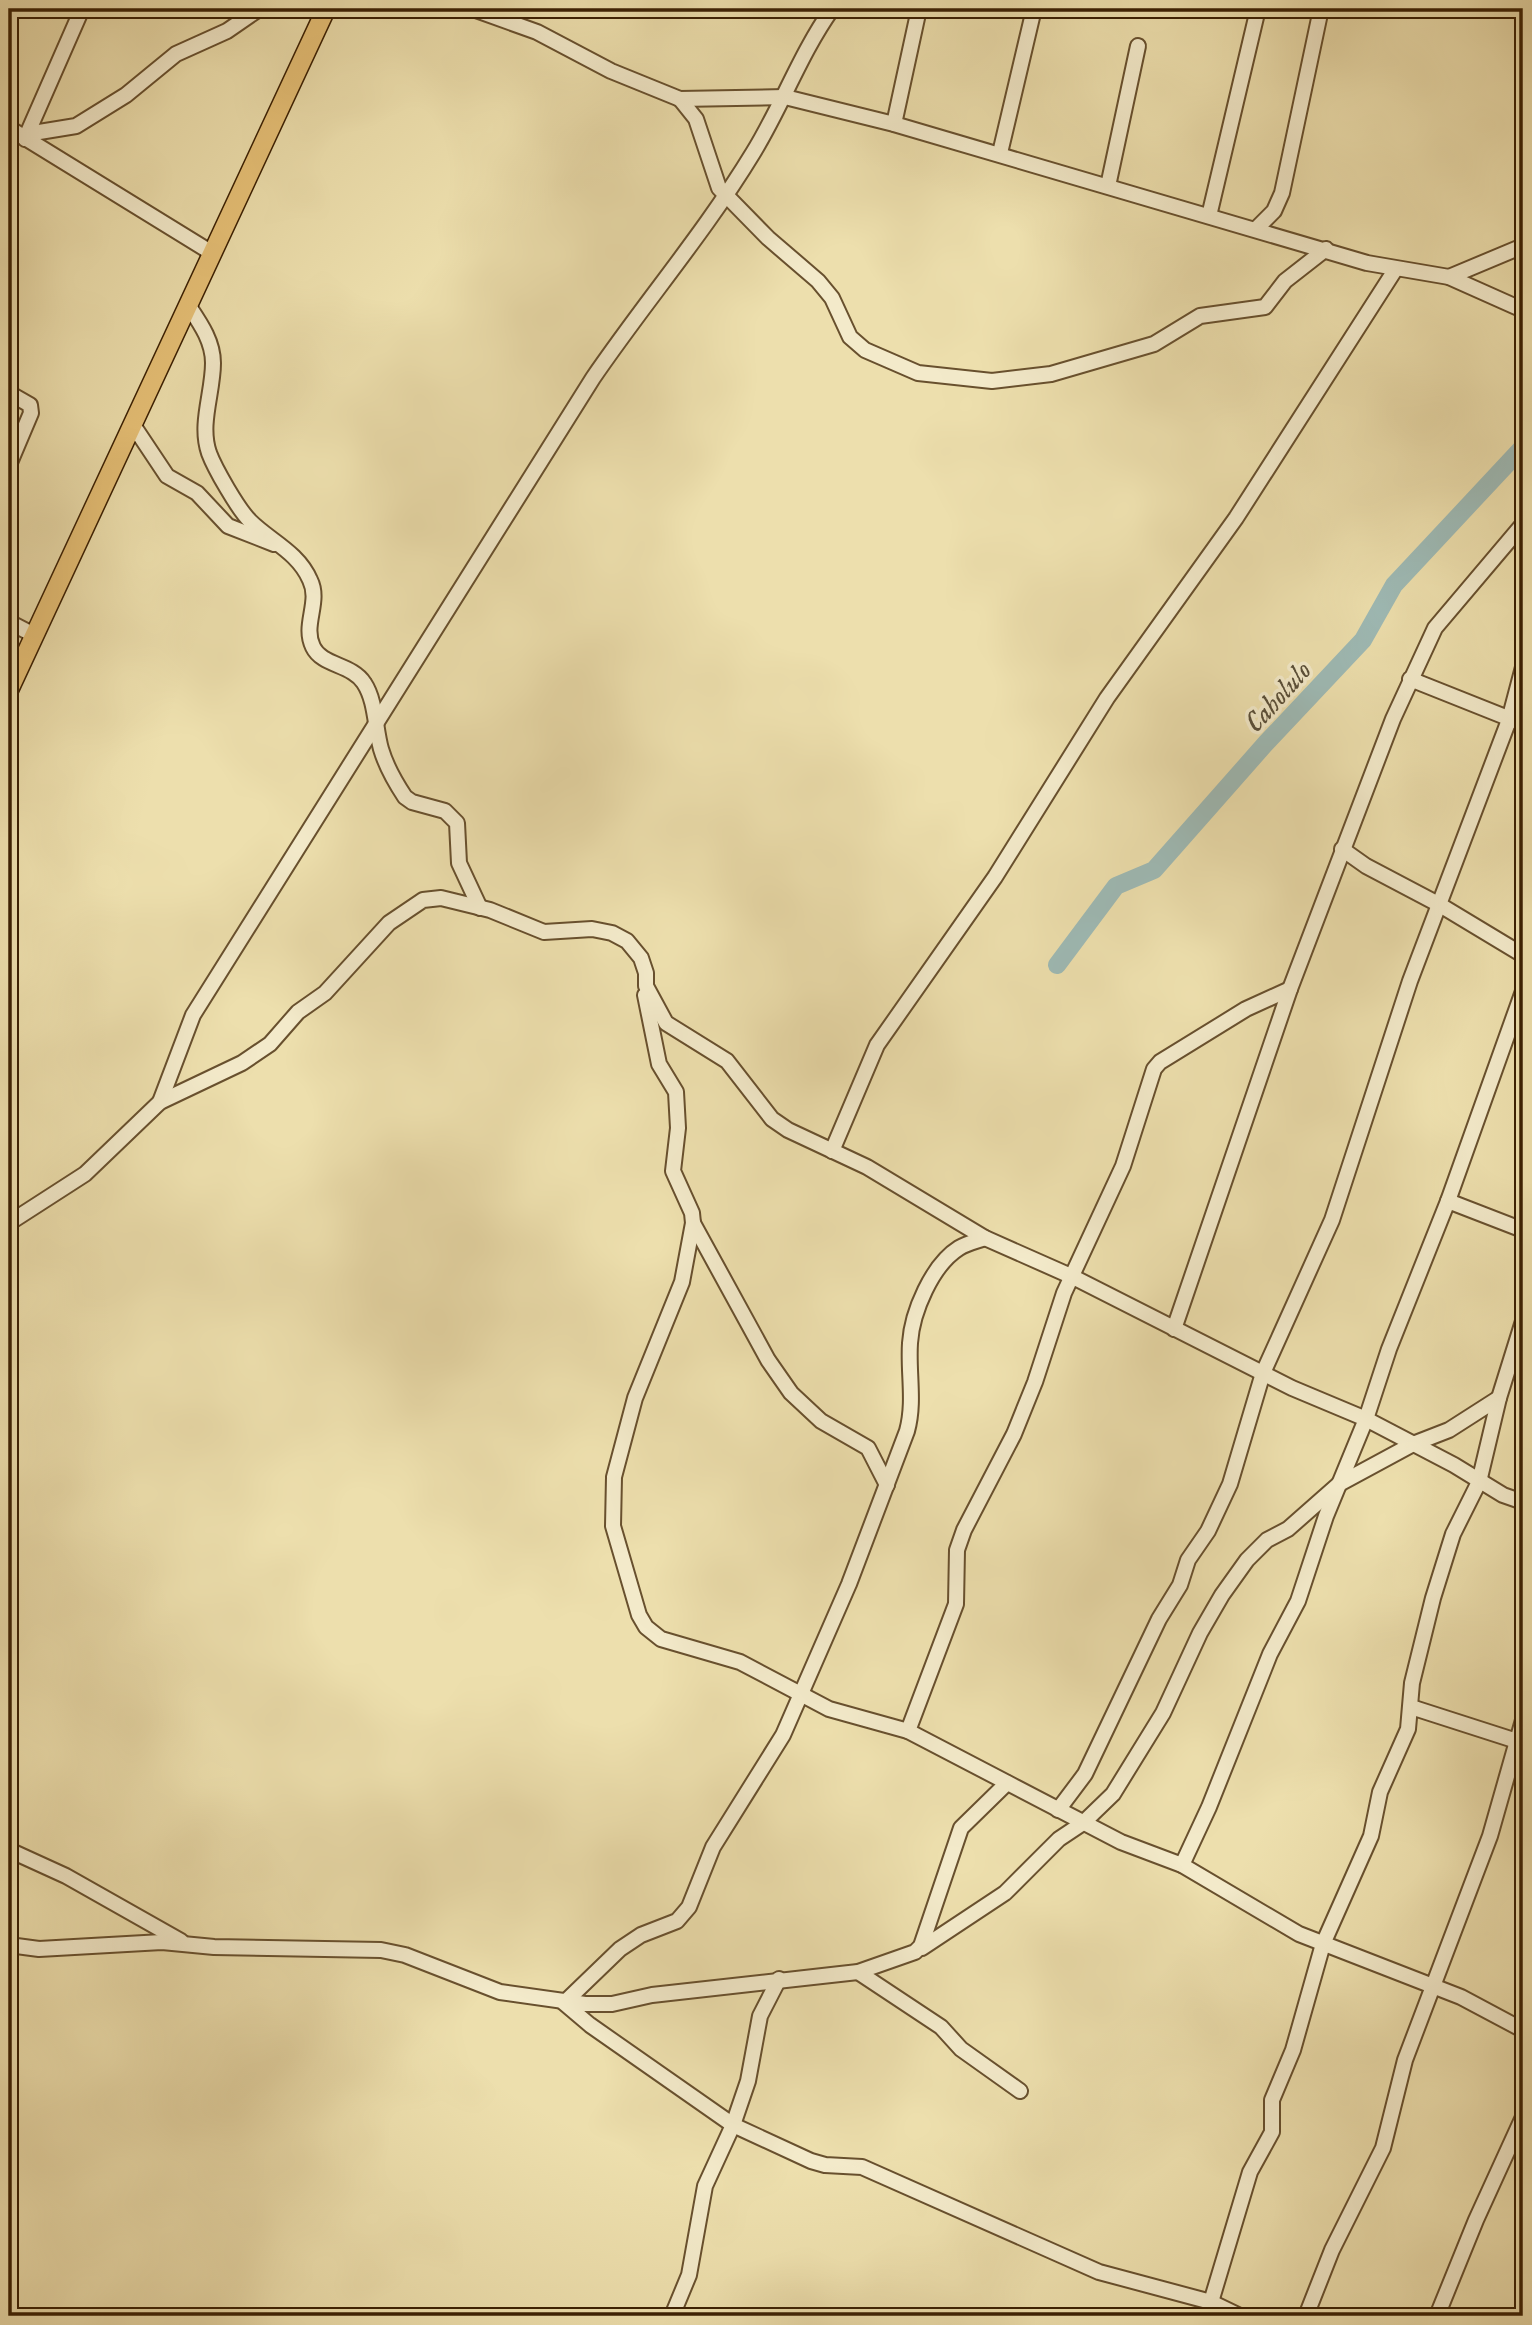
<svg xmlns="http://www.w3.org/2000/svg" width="1532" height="2325" viewBox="0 0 1532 2325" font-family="'IM FELL English',serif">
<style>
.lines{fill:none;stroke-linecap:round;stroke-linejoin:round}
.river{stroke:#9ebab5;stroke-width:18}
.minor-casing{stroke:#68502e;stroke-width:18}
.major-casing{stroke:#3b2003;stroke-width:21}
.minor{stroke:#f3eaca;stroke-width:14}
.major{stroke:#e6c076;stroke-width:18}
.labels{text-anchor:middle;stroke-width:7;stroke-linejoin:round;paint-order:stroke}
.water-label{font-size:28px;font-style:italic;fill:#594e38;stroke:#f3eaca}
</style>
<rect width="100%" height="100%" fill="#eddfad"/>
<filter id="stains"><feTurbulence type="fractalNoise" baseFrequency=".00286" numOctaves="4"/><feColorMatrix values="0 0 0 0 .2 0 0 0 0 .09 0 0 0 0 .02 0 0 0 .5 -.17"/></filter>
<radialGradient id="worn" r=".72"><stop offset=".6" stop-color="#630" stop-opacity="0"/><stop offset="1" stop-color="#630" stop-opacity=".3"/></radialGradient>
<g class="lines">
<!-- river -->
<path class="river" d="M1057,965L1116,886L1154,870L1266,743L1363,640L1394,585L1523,447"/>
<!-- minor casing -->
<g class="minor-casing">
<g id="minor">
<path d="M473,9L537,32L611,71L680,99L785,97L894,124L1367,263L1449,277L1523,310"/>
<path d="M680,99L696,119L719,188L768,238L818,281L832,298L850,337L865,350L918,373L992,381L1051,374L1154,344L1200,316L1265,307L1285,281L1326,249"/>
<path d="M894,124L919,9"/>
<path d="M9,128L212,253"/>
<path d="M27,134L76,126L126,95L176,54L227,31L259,9"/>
<path d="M25,139L82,9"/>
<path d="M1000,153L1034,9"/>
<path d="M1108,186L1138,46"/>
<path d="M1209,216L1258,9"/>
<path d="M1256,229L1274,211L1282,193L1321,9"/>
<path d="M1449,277L1523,246"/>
<path d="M188,305C200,323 213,341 213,363C213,393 199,424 209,453C215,469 238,509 250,521C270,541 298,552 310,580C321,602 302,625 313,647C322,666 352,664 364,683C376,701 375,728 381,749C386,766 395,782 405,797L412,802L445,811L457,823L459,863L480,908"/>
<path d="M9,393L30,405L31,413L9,465"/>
<path d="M133,425L167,476L197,493L228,526L274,544"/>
<path d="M9,622L34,635"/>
<path d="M1410,679L1523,724"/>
<path d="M1342,849L1366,866L1440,905L1523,955"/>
<path d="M1290,989L1246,1009L1160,1062L1154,1069L1123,1166L1064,1293L1035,1382L1014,1434L964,1530L957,1550L956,1604L908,1731L1121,1842L1182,1865L1299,1934L1461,1997L1523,2030"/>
<path d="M645,995L659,1064L676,1092L678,1128L673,1171L692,1213L693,1223L682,1282L635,1398L614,1477L613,1526L639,1615L646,1627L661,1639L740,1662L829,1709L908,1731"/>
<path d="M160,1102L193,1015L593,378C645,302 705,232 753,153C782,106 800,54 832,9"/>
<path d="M832,1151L877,1045L995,877L1107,698L1236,518L1395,270"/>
<path d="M1448,1201L1523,1230"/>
<path d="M9,1223L85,1174L160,1102L242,1063L270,1044L298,1012L325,993L389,923L423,900L441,898L490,910L544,932L592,929L612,933L627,941L641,958L646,973V986L666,1023L727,1061L772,1119L788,1130L867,1167L985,1238L1073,1277L1292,1388L1366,1419L1454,1465L1503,1495L1523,1502"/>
<path d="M693,1223L768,1360L791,1393L821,1421L868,1448L887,1485"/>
<path d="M985,1238C977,1241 967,1243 959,1248C932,1265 912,1312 910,1343C908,1373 915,1402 907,1431L849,1584L783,1735L713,1847L689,1907L677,1921L641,1935L620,1949L564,2003L590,2025L733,2125L811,2161L825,2165L862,2167L1099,2272L1211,2302L1240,2316"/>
<path d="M1174,1329L1290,989L1393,719L1435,628L1523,524"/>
<path d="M1411,1707L1523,1743"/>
<path d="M1058,1810L1085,1774L1159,1619L1180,1585L1188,1560L1208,1531L1230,1484L1263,1373L1332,1220L1410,981L1509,720L1523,667"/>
<path d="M9,1850L66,1876L181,1941"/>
<path d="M1182,1865L1209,1807L1270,1654L1298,1601L1326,1516L1366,1419L1389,1349L1448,1201L1523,991"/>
<path d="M9,1945L39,1949L162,1942L214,1947L381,1950L405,1955L500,1992L585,2004H612L652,1995L858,1972L915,1952L921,1946L961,1828L1007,1783"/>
<path d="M922,1948L1005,1893L1059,1839L1083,1823L1113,1794L1163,1713L1200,1633L1222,1595L1247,1560L1267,1540L1288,1529L1339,1484L1413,1444L1449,1430L1499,1398"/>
<path d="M858,1972L941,2027L961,2049L1020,2091"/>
<path d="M1211,2302L1250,2172L1272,2132V2100L1293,2050L1323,1944L1371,1836L1380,1792L1408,1729L1412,1683L1433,1598L1453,1534L1479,1482L1499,1398L1523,1321"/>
<path d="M672,2316L689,2275L705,2186L733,2125L748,2081L760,2016L779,1979"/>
<path d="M1306,2316L1332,2250L1383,2148L1405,2060L1490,1836L1523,1720"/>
<path d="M1437,2316L1476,2220L1523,2117"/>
</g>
</g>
<!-- major casing -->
<g class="major-casing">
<path id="major" d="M9,690L326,9"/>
</g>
<!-- minor -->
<use href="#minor" class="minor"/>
<!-- major -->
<use href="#major" class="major"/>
</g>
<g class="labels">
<!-- water labels -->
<g class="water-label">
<text transform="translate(1277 696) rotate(-48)" y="10">Caholulo</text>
</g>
</g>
<!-- margin -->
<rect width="1532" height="2325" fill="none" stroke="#eddfad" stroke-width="35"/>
<rect x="10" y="10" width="1511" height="2304" fill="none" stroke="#3b2003" stroke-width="3.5"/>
<rect x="18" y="18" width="1497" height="2290" fill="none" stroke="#3b2003" stroke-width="2"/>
<rect width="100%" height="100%" filter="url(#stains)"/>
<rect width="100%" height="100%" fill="url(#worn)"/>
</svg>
